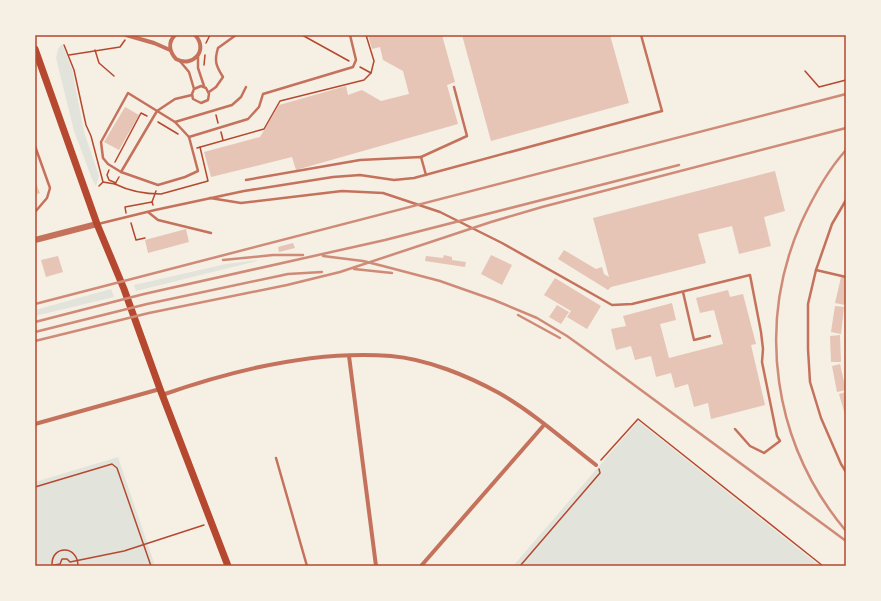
<svg xmlns="http://www.w3.org/2000/svg" width="881" height="601" viewBox="0 0 881 601" font-family="Helvetica,sans-serif">
<style>
.green{fill:#e2e4dc}
.building{fill:#e6c5b7}
.lines{fill:none;stroke-linecap:round;stroke-linejoin:round}
.path{stroke:#b5482f;stroke-width:1.5}
.service{stroke:#c5725c;stroke-width:2.5}
.minor{stroke:#c5725c;stroke-width:4}
.tertiary{stroke:#c5725c;stroke-width:6}
.primary{stroke:#b5482f;stroke-width:7}
.rail{stroke:#cf8b77;stroke-width:2.5}
.neatline{fill:none;stroke:#b5482f;stroke-width:1.5}
</style>
<rect width="100%" height="100%" fill="#f6efe4"/>
<!-- green -->
<g class="green">
<path d="M62,44L72,69L84,132L99,176L96,186L92,179L74,131L56,58L58,49Z"/>
<path d="M257,260V261L136,291L134,285L226,264Z"/>
<path d="M111,289L114,297L35,316V310Z"/>
<path d="M638,421L820,566H513Z"/>
<path d="M118,457L155,566H35V482Z"/>
</g>
<!-- building -->
<g class="building">
<path d="M368,35H442L455,82L447,85L458,124L296,170L292,157L211,177L204,152L260,137L279,105L346,86L348,95L362,90L381,101L409,94L403,71L383,60L380,47L372,49Z"/>
<path d="M462,35H610L629,103L491,141Z"/>
<path d="M125,107L139,115L119,150L104,142Z"/>
<path d="M775,171L785,211L764,217L771,246L739,254L732,226L698,234L706,263L611,287L608,290L558,259L564,250L596,269L602,267L604,274L609,277L593,218Z"/>
<path d="M35,181L40,193L35,195Z"/>
<path d="M186,229L189,242L148,253L145,240Z"/>
<path d="M293,243L295,248L279,252L278,247Z"/>
<path d="M444,255L452,257V260L466,262L465,267L425,261L426,256L443,258Z"/>
<path d="M491,255L512,265L502,285L481,274Z"/>
<path d="M58,256L63,272L46,277L41,260Z"/>
<path d="M841,277L846,278V299L845,305L835,303Z"/>
<path d="M555,278L601,306L587,329L567,317L571,311L544,295Z"/>
<path d="M728,290L730,297L743,294L756,344L751,345L765,405L711,419L708,403L694,407L688,384L675,388L671,373L656,377L651,356L635,360L631,346L616,350L611,329L626,326L623,316L672,303L676,320L660,324L669,358L723,344L714,310L700,313L696,298Z"/>
<path d="M557,305L569,312L561,324L549,317Z"/>
<path d="M835,306L844,307L841,334L831,332Z"/>
<path d="M840,335L841,362H831L830,336Z"/>
<path d="M840,364L846,390L837,392L832,366Z"/>
<path d="M846,392V418L839,394Z"/>
</g>
<g class="lines">
<!-- path -->
<g class="path">
<path d="M302,35L349,61"/>
<path d="M206,43L210,35"/>
<path d="M64,45L74,70L86,125L91,136L103,182L99,186"/>
<path d="M95,50L99,63L114,76"/>
<path d="M69,55L120,47L125,40"/>
<path d="M204,65L205,55"/>
<path d="M360,67L371,73"/>
<path d="M805,71L819,87L846,80"/>
<path d="M216,115L218,123"/>
<path d="M158,122L178,134"/>
<path d="M221,132L223,140"/>
<path d="M197,148L264,129L280,101L364,80L371,73L374,61L366,35"/>
<path d="M115,162L141,113L147,116"/>
<path d="M109,170L107,175L109,180L116,183"/>
<path d="M103,182L115,184L119,177"/>
<path d="M115,184C129,191 145,194 161,194L208,181L200,147"/>
<path d="M152,202L156,191"/>
<path d="M126,213L125,207L152,202L153,205"/>
<path d="M131,223L136,240L145,238"/>
<path d="M601,460L638,419L823,566"/>
<path d="M35,487L112,464L117,468L151,566"/>
<path d="M52,564C52,545 78,545 78,566"/>
<path d="M49,566L60,564L62,559H67L70,562L124,551L204,525"/>
<path d="M520,566L600,473L599,469"/>
</g>
<!-- service -->
<g class="service">
<path d="M198,56V68L204,86"/>
<path d="M179,60L189,72L194,89L192,94L193,99L201,103L208,100L209,94L206,88L201,86L194,89"/>
<path d="M246,87L241,97L232,105L175,122L128,93L101,142L103,158L108,164L121,172L158,185L185,177L198,171L189,137L248,119L259,107L263,94L353,67L356,60L350,35"/>
<path d="M209,92L216,87L223,77C216,66 214,61 218,48L236,35"/>
<path d="M175,122L189,137"/>
<path d="M35,146L50,188L47,198L35,212"/>
<path d="M421,157L467,136L454,87"/>
<path d="M121,172L157,111L175,99L192,95"/>
<path d="M246,180L360,160L421,157L426,175"/>
<path d="M210,198L241,203L342,191L383,193L440,212L502,243L612,305L632,304L750,275L761,332L763,349L762,362L777,436L780,441L764,453L750,446L735,429"/>
<path d="M846,200L832,224L816,270L808,304V349L810,382L821,418L841,464L846,472"/>
<path d="M148,212L158,220L211,233"/>
<path d="M98,224L155,210L244,191L333,177L360,175L394,180L414,178L662,111L641,35"/>
<path d="M816,270L846,277"/>
<path d="M683,292L694,340L710,336"/>
<path d="M276,458L307,566"/>
</g>
<!-- minor -->
<g class="minor">
<path d="M126,35L154,43L170,50"/>
<path d="M175,35C168,42 169,51 176,59C193,68 209,50 195,35"/>
<path d="M349,356L376,566"/>
<path d="M162,395C233,370 316,350 391,356C427,359 468,376 499,393C534,413 565,441 596,465"/>
<path d="M35,424L160,389"/>
<path d="M421,566L544,425"/>
</g>
<!-- tertiary -->
<path class="tertiary" d="M35,240L97,224"/>
<!-- primary -->
<path class="primary" d="M35,49L97,224L124,289L160,389L228,566"/>
<!-- rail -->
<g class="rail">
<path d="M846,150C827,171 813,197 801,223C756,326 773,444 846,531"/>
<path d="M323,256L363,261L383,266L440,281L494,300L537,318L567,336L588,351L846,541"/>
<path d="M223,260L273,255H303"/>
<path d="M354,269L392,273"/>
<path d="M35,304L846,94"/>
<path d="M518,315L560,338"/>
<path d="M35,322L144,294L385,240L679,165"/>
<path d="M35,332L147,304L288,274L322,272"/>
<path d="M35,341L149,313L287,285L340,272L491,222L542,207L846,128"/>
</g>
</g>
<!-- border -->
<rect width="881" height="601" fill="none" stroke="#f6efe4" stroke-width="72"/>
<rect x="36" y="36" width="809" height="529" class="neatline"/>
</svg>
